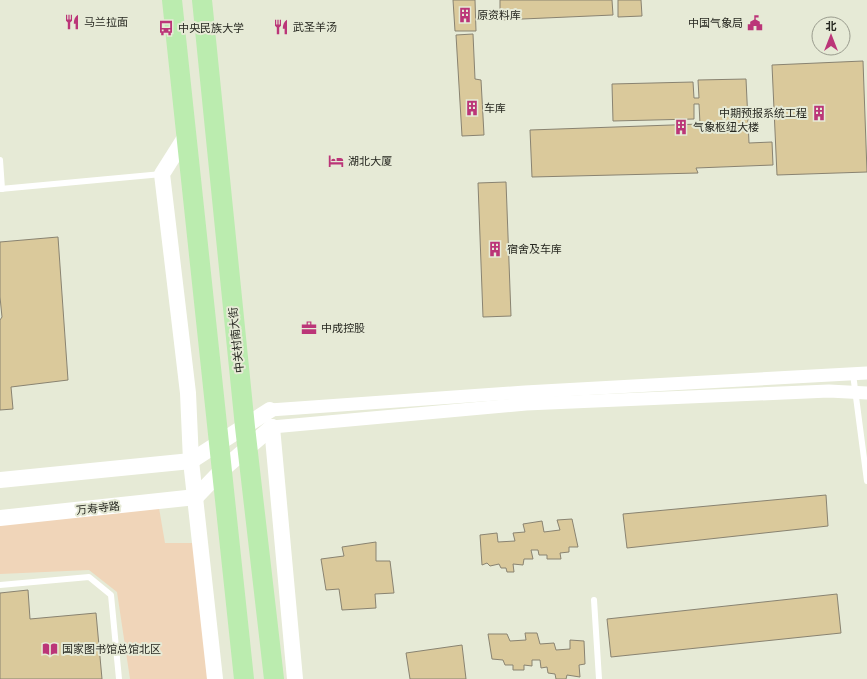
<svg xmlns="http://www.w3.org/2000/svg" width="867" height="679" viewBox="0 0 867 679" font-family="'Golos Text','Noto Sans SC',sans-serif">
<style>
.green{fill:#f0d5b9}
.building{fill:#dac99b;stroke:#898371}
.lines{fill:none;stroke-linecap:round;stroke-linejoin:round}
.service{stroke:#fff;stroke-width:6}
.minor{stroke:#fff;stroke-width:13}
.tertiary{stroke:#fff;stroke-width:16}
.primary{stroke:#bbecaf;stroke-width:20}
.labels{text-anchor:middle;stroke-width:4;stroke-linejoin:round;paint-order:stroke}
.poi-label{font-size:11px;fill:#272821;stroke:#e6ead6;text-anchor:start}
.street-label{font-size:11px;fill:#272821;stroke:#e6ead6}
</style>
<rect width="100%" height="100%" fill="#e6ead6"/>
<!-- green -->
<path class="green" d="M159,508L165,543H194L210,679H130L117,592L89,570L0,574V524Z"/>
<!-- building -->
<g class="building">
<path d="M453,0H475L476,31H455Z"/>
<path d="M500,0H612L613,15L500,20Z"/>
<path d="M618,0H641L642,16L618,17Z"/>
<path d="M473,34L475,79L481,80L484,135L462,136L456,35Z"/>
<path d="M863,61L867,172L777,175L772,65Z"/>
<path d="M746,79L749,143L772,142L773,165L696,168L698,173L532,177L530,130L700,124L699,104H694V119L613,121L612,84L693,82L694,98H699L698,80Z"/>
<path d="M506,182L511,316L483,317L478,183Z"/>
<path d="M58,237L68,380L11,387L13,409L0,410V320L2,317L0,297V242Z"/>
<path d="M826,495L828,526L627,548L623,514Z"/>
<path d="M572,519L578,547H569V552L560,553L561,559H547V555H539L538,550H531L533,559H524L523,565L513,564L514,572H507L506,568H501L499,564L490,566L487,563L482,565L480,535L497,533L498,542L515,541L513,533L525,532L523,524L542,521L544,532L560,530L557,520Z"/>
<path d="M376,542V561H390L394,593L375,594L376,608L342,610L339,589L326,590L321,559L344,556L342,547Z"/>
<path d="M28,590L30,619L96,613L102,679H0V593Z"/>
<path d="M837,594L841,633L611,657L607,619Z"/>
<path d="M525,633H537L540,644L554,643L556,650L570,649V640L584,641L585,664L579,665L580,677L567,675L566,679H556L555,674L548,673L547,667L541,668L540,660H532V666L524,665V670H513V665H505L503,660L492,659L488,634H507L510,641L526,640Z"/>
<path d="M462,645L466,679H410L406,653Z"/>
</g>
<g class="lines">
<!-- service -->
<g class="service">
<path d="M0,160L2,189"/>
<path d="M0,189L162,174"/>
<path d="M853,374L867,481"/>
<path d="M0,585L89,577L111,595L119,679"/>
<path d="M594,600L599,679"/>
</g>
<!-- minor -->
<g class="minor">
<path d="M270,410L525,392L867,373"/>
<path d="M272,427L526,404L829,391L867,393"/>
</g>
<!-- tertiary -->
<g class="tertiary">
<path d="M186,136L162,174L188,393L191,461L215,679"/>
<path d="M272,427L295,679"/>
<path d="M0,480L191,461L270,410"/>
<path d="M0,518L196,497L222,470L272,427"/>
</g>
<!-- primary -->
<g class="primary">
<path d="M172,0L244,679"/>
<path d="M202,0L245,427L274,679"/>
</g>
</g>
<!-- icons -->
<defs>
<g id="building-bare" transform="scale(1.2)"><path d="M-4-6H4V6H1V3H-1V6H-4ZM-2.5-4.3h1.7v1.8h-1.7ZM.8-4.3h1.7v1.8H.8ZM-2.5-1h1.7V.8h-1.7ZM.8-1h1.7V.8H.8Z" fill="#bb3578" stroke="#e6ead6" stroke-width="2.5" paint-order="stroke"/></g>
<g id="restaurant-bare" transform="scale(1.2)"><path d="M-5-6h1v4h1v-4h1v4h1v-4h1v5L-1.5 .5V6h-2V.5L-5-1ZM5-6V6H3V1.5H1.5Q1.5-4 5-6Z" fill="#bb3578" stroke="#e6ead6" stroke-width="2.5" paint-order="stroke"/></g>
<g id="civic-bare" transform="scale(1.2)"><path d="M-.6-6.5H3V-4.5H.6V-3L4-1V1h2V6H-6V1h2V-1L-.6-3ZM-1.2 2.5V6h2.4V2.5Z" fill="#bb3578" stroke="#e6ead6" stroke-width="2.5" paint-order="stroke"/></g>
<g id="bus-bare" transform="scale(1.2)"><path d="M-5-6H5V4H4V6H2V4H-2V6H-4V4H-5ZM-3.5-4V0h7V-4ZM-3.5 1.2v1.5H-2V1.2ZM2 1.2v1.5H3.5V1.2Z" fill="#bb3578" stroke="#e6ead6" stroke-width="2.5" paint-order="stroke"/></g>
<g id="hotel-bare" transform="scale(1.2)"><path d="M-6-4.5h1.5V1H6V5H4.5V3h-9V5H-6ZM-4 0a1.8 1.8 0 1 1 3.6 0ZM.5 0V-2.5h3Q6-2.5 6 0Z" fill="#bb3578" stroke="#e6ead6" stroke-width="2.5" paint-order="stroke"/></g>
<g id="office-bare" transform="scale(1.2)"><path d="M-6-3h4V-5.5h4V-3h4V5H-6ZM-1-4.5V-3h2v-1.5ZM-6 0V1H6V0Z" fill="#bb3578" stroke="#e6ead6" stroke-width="2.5" paint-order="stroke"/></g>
<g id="library-bare" transform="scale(1.2)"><path d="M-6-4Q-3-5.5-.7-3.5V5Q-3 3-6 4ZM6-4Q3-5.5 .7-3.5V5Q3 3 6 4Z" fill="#bb3578" stroke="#e6ead6" stroke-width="2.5" paint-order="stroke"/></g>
</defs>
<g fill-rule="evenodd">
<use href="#building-bare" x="465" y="15"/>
<use href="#restaurant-bare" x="72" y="22"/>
<use href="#civic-bare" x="755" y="23"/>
<use href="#restaurant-bare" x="281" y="27"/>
<use href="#bus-bare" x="166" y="28"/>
<use href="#building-bare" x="472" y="108"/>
<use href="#building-bare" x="819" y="113"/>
<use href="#building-bare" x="681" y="127"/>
<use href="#hotel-bare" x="336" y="161"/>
<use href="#building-bare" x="495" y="249"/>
<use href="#office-bare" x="309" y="328"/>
<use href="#library-bare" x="50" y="649"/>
</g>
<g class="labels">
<!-- poi labels -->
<g class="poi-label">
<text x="477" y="19">原资料库</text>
<text x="84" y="26">马兰拉面</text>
<text x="743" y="27" text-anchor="end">中国气象局</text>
<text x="293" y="31">武圣羊汤</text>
<text x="178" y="32">中央民族大学</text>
<text x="484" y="112">车库</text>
<text x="807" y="117" text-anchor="end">中期预报系统工程</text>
<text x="693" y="131">气象枢纽大楼</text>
<text x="348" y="165">湖北大厦</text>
<text x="507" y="253">宿舍及车库</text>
<text x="321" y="332">中成控股</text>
<text x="62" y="653">国家图书馆总馆北区</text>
</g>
<!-- street labels -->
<g class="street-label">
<text transform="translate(236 340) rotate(-96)" y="4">中关村南大街</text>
<text transform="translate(98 508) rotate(-6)" y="4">万寿寺路</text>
</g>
</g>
<!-- north arrow -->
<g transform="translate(831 36)"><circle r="19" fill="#e6ead6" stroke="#9a9c8e"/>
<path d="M0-3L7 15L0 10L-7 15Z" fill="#bb3578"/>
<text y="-6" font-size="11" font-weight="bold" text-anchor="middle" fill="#272821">北</text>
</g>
</svg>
